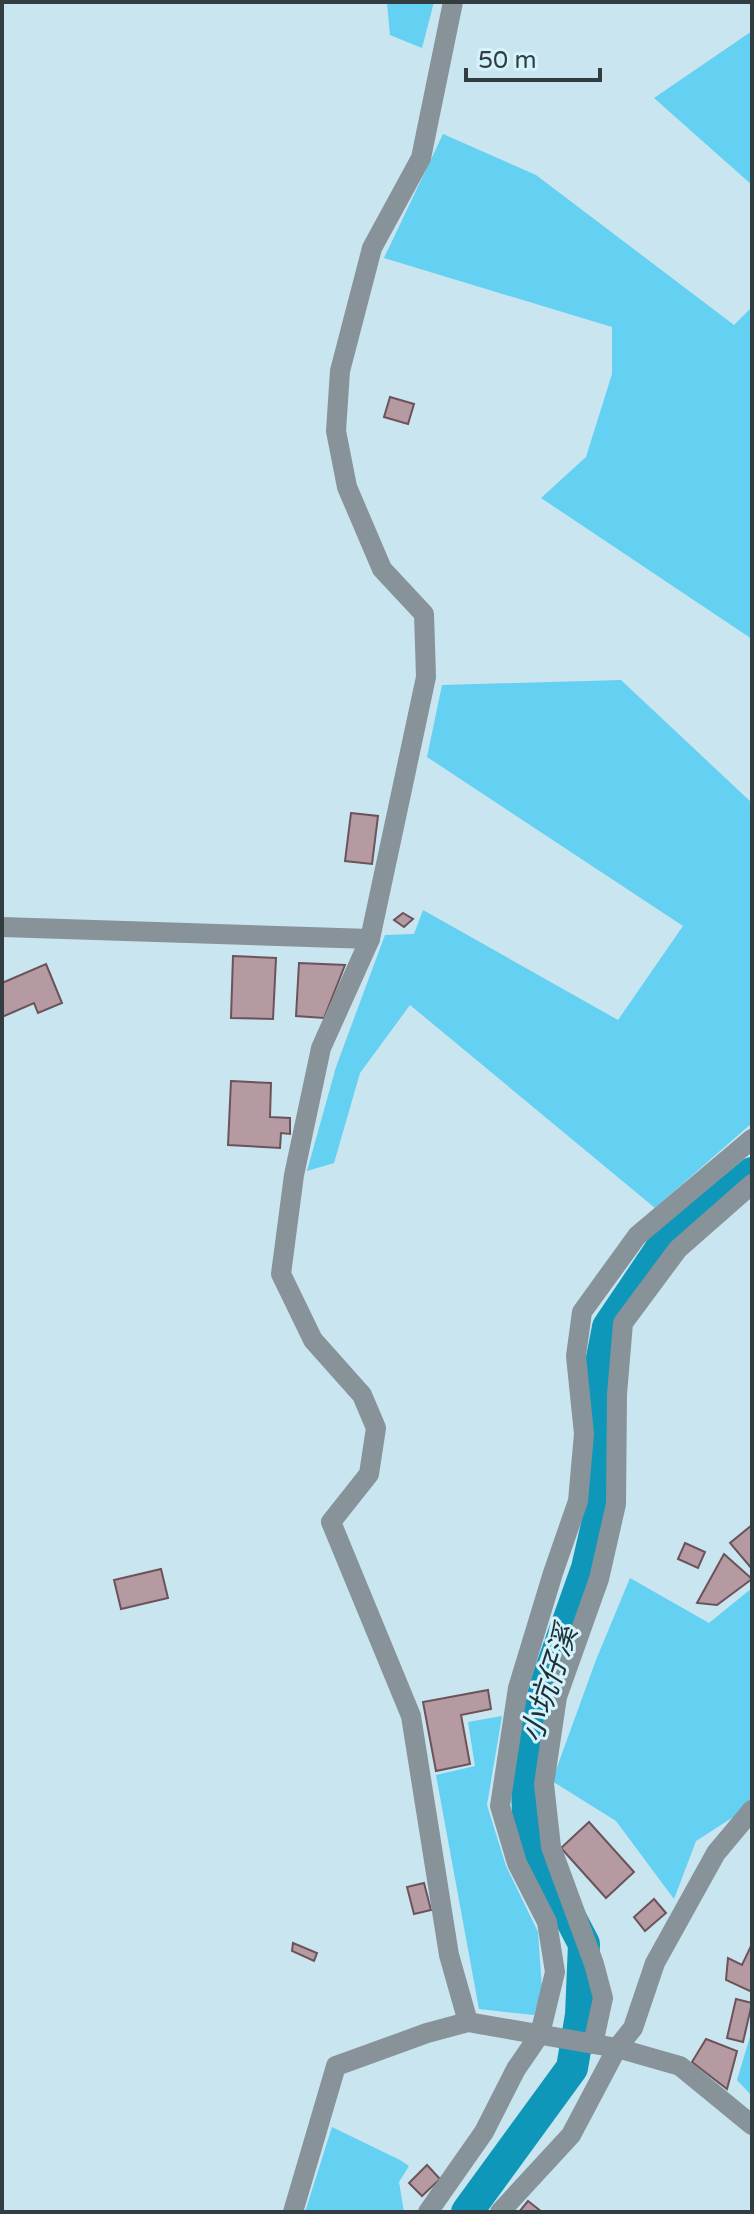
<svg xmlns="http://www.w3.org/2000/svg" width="754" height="2214" viewBox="0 0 754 2214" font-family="'Varela Round','Noto Sans TC',sans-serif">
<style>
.green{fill:#64d0f2}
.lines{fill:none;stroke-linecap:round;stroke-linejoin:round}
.river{stroke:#0f97b9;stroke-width:32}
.building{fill:#b59aa1;stroke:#6c535a;stroke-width:2}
.minor{stroke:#879398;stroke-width:20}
.labels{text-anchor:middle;stroke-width:6;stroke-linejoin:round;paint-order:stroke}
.water-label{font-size:30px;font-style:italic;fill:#1c3037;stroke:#d5f3fd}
</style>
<rect width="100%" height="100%" fill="#c8e5f0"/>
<!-- green -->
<g class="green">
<path d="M385,2H434L422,48L390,35L387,3Z"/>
<path d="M752,31V185L654,98Z"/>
<path d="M443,134L536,175L734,325L752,307V639L541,498L586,457L612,374V327L384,258Z"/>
<path d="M621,680L752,803V1123L655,1208L410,1005L360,1073L334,1163L307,1171L336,1067L385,935L414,934L423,910L618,1020L683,926L427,757L442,685Z"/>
<path d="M630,1578L709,1623L752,1588V1805L696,1841L674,1899L616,1821L552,1781L596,1660Z"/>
<path d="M502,1716L487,1805L506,1866L538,1932L542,1988L534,2015L479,2009L436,1775L475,1766L468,1722Z"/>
<path d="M752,2030V2096L737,2080Z"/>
<path d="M332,2127L400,2160L409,2166L399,2182L404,2212H305Z"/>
</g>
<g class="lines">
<!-- river -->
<path class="river" d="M467,2212L572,2068L581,2015L584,1944L546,1871L528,1816L526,1753L549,1675L587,1568L605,1490L599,1374L608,1327L662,1247L752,1173"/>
</g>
<!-- building -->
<g class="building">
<path d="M390,397L414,404L408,424L384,417Z"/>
<path d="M351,813L378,816L372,864L345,861Z"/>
<path d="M403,913L413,919L404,927L394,920Z"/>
<path d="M233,956L276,958L273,1019L231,1018Z"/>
<path d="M299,963L345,965L324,1018L296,1016Z"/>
<path d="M46,964L62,1003L38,1013L34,1003L2,1017V983Z"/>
<path d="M231,1081L271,1083L270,1117L290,1118V1134L281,1133L280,1148L228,1145Z"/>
<path d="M752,1525V1569L730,1543Z"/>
<path d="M685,1543L705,1552L698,1568L678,1559Z"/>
<path d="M724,1554L752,1579L717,1605L697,1603Z"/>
<path d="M161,1569L168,1598L121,1609L114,1580Z"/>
<path d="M488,1690L491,1709L461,1715L470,1764L436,1771L423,1702Z"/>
<path d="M589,1822L634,1872L606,1898L561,1848Z"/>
<path d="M424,1883L431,1910L414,1914L407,1887Z"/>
<path d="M654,1899L666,1913L645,1931L634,1917Z"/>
<path d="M293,1943L317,1953L314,1961L292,1951Z"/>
<path d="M752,1944V1992L726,1980L728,1958L742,1965Z"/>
<path d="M736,1999L752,2003L743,2042L727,2038Z"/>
<path d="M706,2039L737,2051L727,2089L692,2062Z"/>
<path d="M427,2165L440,2179L422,2196L409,2183Z"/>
<path d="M528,2201L542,2212H519Z"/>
</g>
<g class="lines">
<!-- minor -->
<g class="minor">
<path d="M453,2L421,158L372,248L340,371L336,431L347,487L382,569L424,614L426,677L370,939L321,1048L294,1175L281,1274L313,1340L362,1395L376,1428L369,1474L331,1522L411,1716L449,1955L468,2022"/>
<path d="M2,927L370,939"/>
<path d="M593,2044L603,1998L594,1964L551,1847L544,1784L557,1697L599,1579L616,1504L617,1394L623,1323L678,1249L752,1184"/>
<path d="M293,2212L336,2066L427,2033L468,2022L617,2048L680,2066L752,2125"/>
<path d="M428,2212L484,2132L516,2069L540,2034L555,1972L547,1922L517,1863L500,1806L518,1688L553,1573L578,1501L584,1434L576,1356L582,1312L637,1236L752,1139"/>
<path d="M500,2212L571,2135L617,2048L633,2028L655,1963L716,1853L752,1810"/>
</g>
</g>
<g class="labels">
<!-- water labels -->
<g class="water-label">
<text transform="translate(549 1684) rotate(-72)" y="10">小坑仔溪</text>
</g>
</g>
<!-- border -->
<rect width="754" height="2214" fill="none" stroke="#313d41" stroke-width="8"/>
<!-- scale -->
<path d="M466 68v12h134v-12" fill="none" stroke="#313d41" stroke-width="4"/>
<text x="478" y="68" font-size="24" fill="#313d41" stroke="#d5f3fd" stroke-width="6" paint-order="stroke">50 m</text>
</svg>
